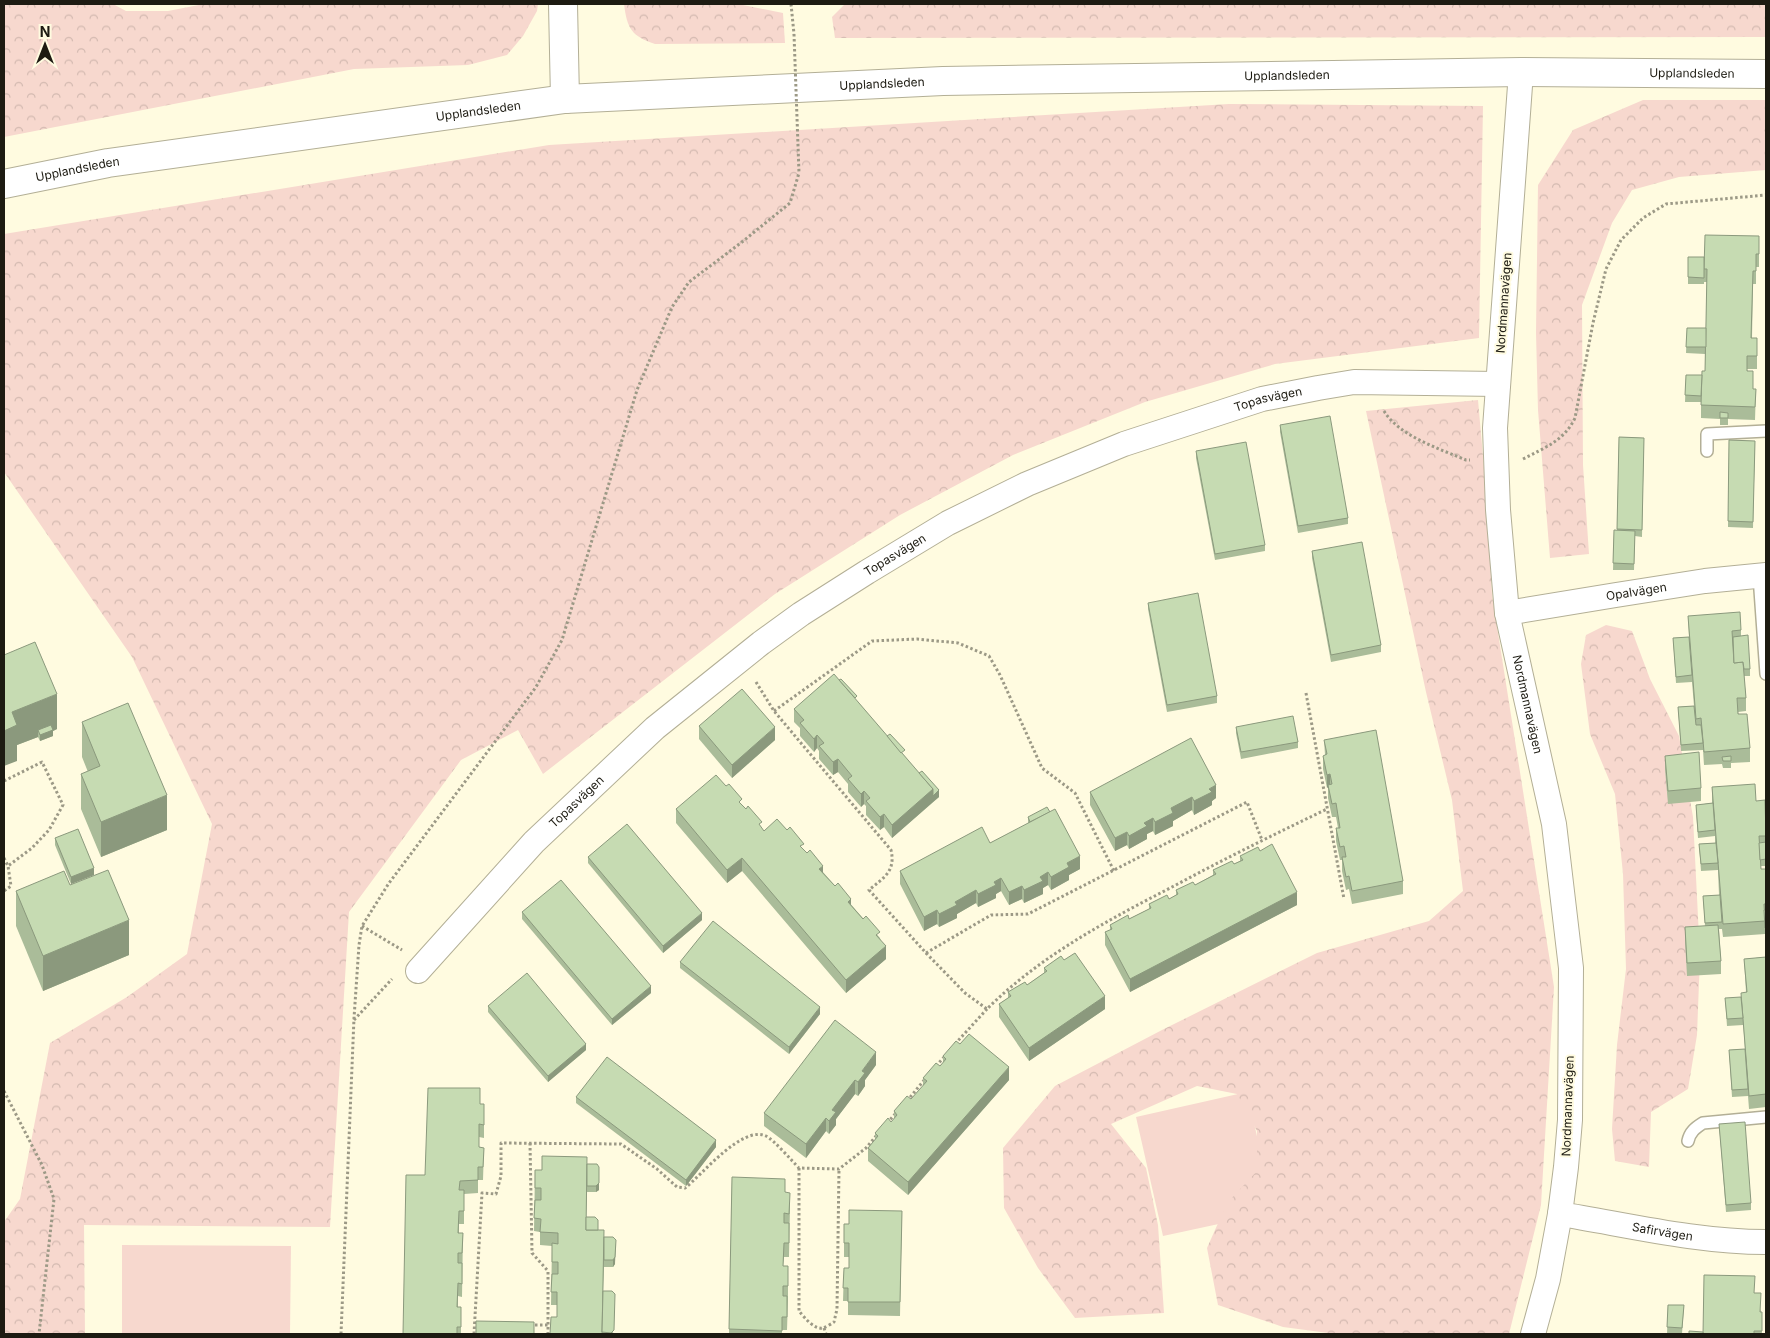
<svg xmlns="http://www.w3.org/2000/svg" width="1770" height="1338" viewBox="0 0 1770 1338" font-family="Inter,sans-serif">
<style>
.green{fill:#f7d8ce}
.forest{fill:url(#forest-crowns)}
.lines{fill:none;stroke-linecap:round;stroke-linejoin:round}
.service-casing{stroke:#b3af96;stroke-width:14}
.minor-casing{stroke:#b3af96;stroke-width:26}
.tertiary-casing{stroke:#b3af96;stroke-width:30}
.path{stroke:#9c9986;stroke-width:3;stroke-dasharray:2.5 2.5;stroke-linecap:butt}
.service{stroke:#fff;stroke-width:11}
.minor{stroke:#fff;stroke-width:24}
.tertiary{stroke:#fff;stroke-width:28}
.path-bridge{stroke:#9c9986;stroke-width:3;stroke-dasharray:2.5 2.5;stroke-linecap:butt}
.wall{fill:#aabc99}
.shaded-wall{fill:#8b997d}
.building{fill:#c6dbb2;stroke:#8b997d}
.labels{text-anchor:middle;stroke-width:4;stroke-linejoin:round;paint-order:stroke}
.street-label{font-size:12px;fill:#1d1b12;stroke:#fffbe0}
</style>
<defs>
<pattern id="forest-crowns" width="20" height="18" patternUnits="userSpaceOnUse" patternTransform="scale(1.25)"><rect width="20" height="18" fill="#f7d8ce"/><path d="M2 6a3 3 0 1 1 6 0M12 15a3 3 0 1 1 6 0" fill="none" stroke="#d3b9b0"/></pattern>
</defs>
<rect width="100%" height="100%" fill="#fffbe0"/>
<!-- green -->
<g class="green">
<path d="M1247,1092L1274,1212L1163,1236L1136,1117Z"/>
<path d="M122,1245L291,1246L290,1334H122Z"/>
</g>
<!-- forest -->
<g class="forest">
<path d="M4,4H113L126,11H168L204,4H538L537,11L523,36L507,55L468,65L354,69L4,137Z"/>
<path d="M624,4H738L783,13L785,43L655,44C631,36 627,28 624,4Z"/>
<path d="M855,4H1766V37L835,38L832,17L844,5Z"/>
<path d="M1643,100H1766V170L1679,177L1632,190L1612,223L1582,305L1583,465L1589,554L1550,558L1538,410L1536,333L1538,185L1573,130Z"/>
<path d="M1229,104L1483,106L1479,338L1275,364L1145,402L1013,455L900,515L775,594L543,774L518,730L461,760L349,912L330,1227L84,1225L85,1334H4V1222L20,1199L50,1043L127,997L187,954L212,824L132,657L4,472V234L549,145Z"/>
<path d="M1478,400L1486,490L1492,595L1554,987L1541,1205L1509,1334H1336L1283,1327L1218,1305L1207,1248L1227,1203L1257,1171V1131L1237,1094L1197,1086L1111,1124L1146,1168L1158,1225L1164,1313L1075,1318L1038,1268L1004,1208L1003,1148L1055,1086L1162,1030L1317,953L1429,921L1463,891L1452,800L1426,692L1366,411Z"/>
<path d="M1606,625L1632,631L1650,679L1679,736L1693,817L1700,957L1697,1035L1688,1089L1651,1112L1649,1167L1615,1161L1612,1129L1617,1045L1626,969L1623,874L1615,794L1590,734L1581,664L1586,635Z"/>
</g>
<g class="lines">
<!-- service casing -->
<g class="service-casing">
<g id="service">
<path d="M1707,451V434L1766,431"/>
<path d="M1759,576L1766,674"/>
<path d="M1688,1141C1690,1132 1695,1128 1703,1123L1766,1117"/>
</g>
</g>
<!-- minor casing -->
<g class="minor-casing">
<g id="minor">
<path id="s1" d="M1521,72L1495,428L1498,510L1507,613L1554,824L1571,968L1570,1120L1566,1167L1560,1214L1548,1279L1533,1334"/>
<path id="s2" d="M1507,613L1616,595L1705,581L1766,575"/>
<path id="s3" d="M418,971L534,842L655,728L761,643L801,614L867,572L948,523L1027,484L1124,444L1262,399L1318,388L1354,382L1498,384"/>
<path id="s4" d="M1560,1214C1628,1225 1697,1242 1766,1242"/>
</g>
</g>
<!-- tertiary casing -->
<g class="tertiary-casing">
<g id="tertiary">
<path d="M563,4L565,99"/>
<path id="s5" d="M4,184L108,163L565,99L943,81L1521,72L1766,74"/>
</g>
</g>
<!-- path -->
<g class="path">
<path d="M791,4L794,34"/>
<path d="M1384,411C1399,436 1440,449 1466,460H1470"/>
<path d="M1523,459C1544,448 1564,441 1575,418L1593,323L1606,269L1621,240L1643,218L1666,204L1766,195"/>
<path d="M756,682L774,711L891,850C896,872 883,878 869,890L926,953L991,915L1028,914L1247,802L1262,840"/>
<path d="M1306,693L1344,899"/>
<path d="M774,711L872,641L917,639L958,643L989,656L1000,675L1042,768L1075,793L1114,871"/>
<path d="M4,781L42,762L63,805L49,830L32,848L8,866"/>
<path d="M4,858L8,866L11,886L4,891"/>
<path d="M362,926L402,950"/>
<path d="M926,953L965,993L987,1009C1040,956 1108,920 1174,886C1224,859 1275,834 1327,809"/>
<path d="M354,1020L392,979"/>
<path d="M955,1044L987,1009"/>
<path d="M936,1066L945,1056"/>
<path d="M4,1091L42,1165L54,1199L39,1334"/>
<path d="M907,1101L925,1079"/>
<path d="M887,1123L896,1113"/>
<path d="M530,1143L532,1253L548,1271V1334"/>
<path d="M799,1168V1311C804,1317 814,1330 823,1328C826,1327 831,1324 834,1322L837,1309L839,1169"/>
<path d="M530,1325H548"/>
<path d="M824,1328L826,1334"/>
<path d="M341,1334L354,1018L359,945L362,926L389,883L536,687L562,640L637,390L672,307L689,282L742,242L790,203L799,173"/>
<path d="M474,1334L482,1193L496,1194L501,1176V1143L621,1144L657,1169L677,1187L685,1188C703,1174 742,1125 766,1136C774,1140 792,1161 799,1168L839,1169L866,1148L876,1136"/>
</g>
<!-- service -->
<use href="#service" class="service"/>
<!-- minor -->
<use href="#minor" class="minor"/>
<!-- tertiary -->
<use href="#tertiary" class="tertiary"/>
<!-- path-bridge -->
<path class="path-bridge" d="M794,34L799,173"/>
</g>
<!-- wall -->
<g class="wall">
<path d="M1759,236V267H1756V284H1753L1752,338H1757V369H1747L1753,389H1756L1755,420L1728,419V425H1720V419L1701,418V402H1685L1686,375H1702L1705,371V354L1686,353L1687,328H1706L1707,282H1704V284H1688V257H1704Z"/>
<path d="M1280,425L1348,518V524L1298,533L1280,432Z"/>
<path d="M1619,437L1644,438L1642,537L1635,536L1634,570H1613L1614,530H1617Z"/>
<path d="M1729,440L1755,441L1753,528L1728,527Z"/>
<path d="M1196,451L1265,545V551L1215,560L1196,458Z"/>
<path d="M1312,551L1381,645V652L1331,662L1312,558Z"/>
<path d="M1148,603L1217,696V703L1167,712L1148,609Z"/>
<path d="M1688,616L1741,630V636L1750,669V676H1744L1746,698V711L1738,712L1750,748V762L1731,763V768H1723L1722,764L1704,765L1703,750L1681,751L1678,707L1694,706L1692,682L1676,683L1673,638L1689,637Z"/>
<path d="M4,655L57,729L53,731V736L40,741L38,737L17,745V761Z"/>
<path d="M857,701L939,797L892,838L884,827L880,830L866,815V806L864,804L861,807L848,792V784L838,772L833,775L819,759V751L817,748L814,752L800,736V728L794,722V709Z"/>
<path d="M82,722L167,830L101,857L81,809V774L88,772L82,757Z"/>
<path d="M699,726L775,740L732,778L699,739Z"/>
<path d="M1236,727L1298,742V748L1241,759L1236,733Z"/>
<path d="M1324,740L1403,881V894L1352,904L1349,889L1346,890L1342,871V860H1340L1336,841V828H1338L1336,817H1332L1328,798V787L1327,788L1323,769V756L1325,755Z"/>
<path d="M1665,756L1701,788V801L1668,804L1665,769Z"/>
<path d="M1712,787L1756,801L1766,815V866H1761V869H1766V935H1765V934L1723,937L1722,929H1719L1721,961V974L1687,976L1685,940V927L1705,926L1703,896L1719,895L1718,870L1701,871L1699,844L1715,843V836L1698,838L1696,811V805L1712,803Z"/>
<path d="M1090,792L1216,798L1212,801V805L1194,815L1192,810L1173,821V826L1155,835L1153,831L1147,834V839L1129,849L1127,845L1115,851L1090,805Z"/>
<path d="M742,806L764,831L804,850L880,938L886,959L846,993L742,871L727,883L676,823V809Z"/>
<path d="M1028,817L1080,869L1069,875V880L1051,890L1048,885L1043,888V894L1024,903L1022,899L1009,905L1001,891L996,894V898L978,907L976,903L957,914V918L939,927L937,924L924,931L900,884V871L990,843L1028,824Z"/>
<path d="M55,838L94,875L71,884L55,845Z"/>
<path d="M1240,856L1297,905L1130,992L1105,945V932L1110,930V925L1129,919L1149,909V904L1169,899L1176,895V890L1195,885L1213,875V870L1234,864L1240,861Z"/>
<path d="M588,857L702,920L663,953L588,863Z"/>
<path d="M70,885L129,955L43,991L16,926V891Z"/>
<path d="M522,912L651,993L612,1025L522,919Z"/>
<path d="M1766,957V1107L1749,1109L1748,1096L1732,1097L1729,1050L1745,1049L1743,1022V1025L1727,1026L1725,998L1741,1001L1746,992L1744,959Z"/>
<path d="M1064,960L1105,1009L1029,1061L999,1017V1004L1008,998V992L1027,985L1044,973V968Z"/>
<path d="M680,962L820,1014L789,1054L680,968Z"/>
<path d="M488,1006L586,1050L548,1082L488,1012Z"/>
<path d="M960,1044L1009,1080L908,1195L868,1161V1148L875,1141V1133L891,1122L894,1119V1111L911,1099L923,1086V1078L940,1066L943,1063V1056Z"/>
<path d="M876,1065L865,1080V1086L858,1096L855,1094L836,1119V1125L829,1134L826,1131L806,1158L764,1126V1113Z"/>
<path d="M576,1097L716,1147L686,1186L576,1103Z"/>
<path d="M480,1104H484V1138L479,1137V1147L484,1148L483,1180H478V1193L464,1194V1224H459V1233H463L462,1297L458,1296V1307H461V1334H403L425,1175Z"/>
<path d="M1719,1124L1751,1203V1210L1726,1212Z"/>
<path d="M587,1164L599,1173V1190L596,1192H587L586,1217L604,1237L615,1264L613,1267H604L602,1316L614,1334H602L557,1317V1305H551L552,1246L540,1245V1232L534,1231L535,1170H542Z"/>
<path d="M732,1177L785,1192L790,1206L789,1257H784L783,1266H788V1299L787,1330H782V1334H729Z"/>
<path d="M902,1211L900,1316L848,1315V1301H843L844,1268H849V1257H844V1224H849Z"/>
<path d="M1755,1293L1761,1312L1762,1334H1689L1703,1332Z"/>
<path d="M1668,1305H1684L1682,1334H1667Z"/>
</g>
<!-- shaded-wall -->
<g class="shaded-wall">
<path d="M57,694V729L53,731V736L40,741V735L38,730V737L17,745V761L4,766V731L12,712Z"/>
<path d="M775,727V740L732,778V765Z"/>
<path d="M817,735V748L814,752V739Z"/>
<path d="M838,759V772L833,775V762Z"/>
<path d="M1330,774V787L1328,785V787L1327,788V775Z"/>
<path d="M1216,785V798L1212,801V805L1194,815V801L1209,789Z"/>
<path d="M933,789V802L892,838V825Z"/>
<path d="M939,790V797L933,802V796Z"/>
<path d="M864,791V804L861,807V794Z"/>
<path d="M167,795V830L101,857V822Z"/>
<path d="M1192,797V810L1173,821V826L1155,835V822L1171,808Z"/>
<path d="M884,814V827L880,830V817Z"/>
<path d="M1153,818V831L1147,834V839L1129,849V836L1144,823Z"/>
<path d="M1127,832V845L1115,851V838Z"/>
<path d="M1080,856V869L1069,875V880L1051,890V877L1067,863Z"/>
<path d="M742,858V871L727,883V870Z"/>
<path d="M823,866V879L819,869Z"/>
<path d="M94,868V875L71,884V877Z"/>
<path d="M1048,872V885L1043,888V894L1024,903V890L1040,877Z"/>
<path d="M1001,878V891L996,894V898L978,907V894L994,882Z"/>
<path d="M1022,886V899L1009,905V892Z"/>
<path d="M976,890V903L957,914V918L939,927V914L955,902Z"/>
<path d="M1297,892V905L1130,992V979Z"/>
<path d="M851,899V912L848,902Z"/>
<path d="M937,910V924L924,931V917Z"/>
<path d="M702,913V920L663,953V946Z"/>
<path d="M129,920V955L43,991V956Z"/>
<path d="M886,946V959L846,993V980Z"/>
<path d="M651,986V993L612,1025V1019Z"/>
<path d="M1105,996V1009L1029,1061V1048Z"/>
<path d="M820,1007V1014L789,1054V1047Z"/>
<path d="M586,1044V1050L548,1082V1076Z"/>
<path d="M876,1052V1065L865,1080V1086L858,1096V1082L862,1071Z"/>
<path d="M1009,1067V1080L908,1195V1182Z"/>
<path d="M855,1080V1094L836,1119V1125L829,1134V1121L832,1110Z"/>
<path d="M826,1118V1131L806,1158V1144Z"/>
<path d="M716,1140V1147L686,1186V1180Z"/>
<path d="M599,1167V1190L596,1192V1186Z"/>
<path d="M616,1240L615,1264L613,1267V1260Z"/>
</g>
<!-- building -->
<g class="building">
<path d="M1705,235L1759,236V254H1756V271H1753L1751,338H1757V356H1747V371H1753V389H1756L1755,407L1701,405L1702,371H1705L1706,322L1707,269H1704Z"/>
<path d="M1688,257H1704V278L1688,277Z"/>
<path d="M1687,328H1706V347H1686Z"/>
<path d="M1686,375H1702L1701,396L1685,395Z"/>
<path d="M1720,412L1728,413V418H1720Z"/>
<path d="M1330,416L1348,518L1298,526L1280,425Z"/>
<path d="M1619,437L1644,438L1642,530L1617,529Z"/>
<path d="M1729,440L1755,441L1753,522L1728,521Z"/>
<path d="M1246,442L1265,545L1215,554L1196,451Z"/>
<path d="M1614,530L1635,531L1634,564L1613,563Z"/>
<path d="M1362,542L1381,645L1331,655L1312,551Z"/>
<path d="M1198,593L1217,696L1167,705L1148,603Z"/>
<path d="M1740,612L1741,630L1732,631L1734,663L1743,662L1746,698H1737L1738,714H1747L1750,748L1704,752L1701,718L1696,719L1688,616Z"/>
<path d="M1748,635L1750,669H1744L1743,662L1734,663L1733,637Z"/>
<path d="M1689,637L1692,675L1676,677L1673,638Z"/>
<path d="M35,642L57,694L12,712L17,725L4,731V655Z"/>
<path d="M834,674L933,789L892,825L884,814L880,817L866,801L870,798L864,791L861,794L848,779L852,776L838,759L833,762L819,746L824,743L817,735L814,739L800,723L804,720L794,709Z"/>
<path d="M841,679L857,696L855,698L839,680Z"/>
<path d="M742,689L775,727L732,765L699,726Z"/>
<path d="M128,703L167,795L101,822L81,774L100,766L82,722Z"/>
<path d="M1694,706L1696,725H1701L1703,743L1681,745L1678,707Z"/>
<path d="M1293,716L1298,742L1241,752L1236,727Z"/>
<path d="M51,725L53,730L40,735L38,730Z"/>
<path d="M1376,730L1403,881L1352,891L1349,876L1346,877L1342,857H1346L1344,846L1340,847L1336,828H1340L1336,803L1332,804L1328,785L1332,784L1330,774L1327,775L1323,756L1327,754L1324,740Z"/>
<path d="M890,734L905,750L901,753L887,736Z"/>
<path d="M1191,738L1216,785L1209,789L1212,792L1194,801L1192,797L1171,808L1173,813L1155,822L1153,818L1144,823L1147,826L1129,836L1127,832L1115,838L1090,792Z"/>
<path d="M1699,752L1701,788L1668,791L1665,756Z"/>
<path d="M1731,756V761H1723L1722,757Z"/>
<path d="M922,771L939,790L933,796V789L919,773Z"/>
<path d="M716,775L726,786L729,784L742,799L739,802L746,809L748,806L762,822L759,824L764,831L777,819L787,830L790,827L804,844L800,846L807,853L810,850L823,866L819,869L835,886L838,883L851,899L848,902L863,919L866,916L880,932L876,935L886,946L846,980L742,858L727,870L676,809Z"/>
<path d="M1755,784L1756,801L1765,800L1766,836H1759L1761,869H1766V904H1764L1765,921L1723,924L1712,787Z"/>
<path d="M1713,803L1715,830L1698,832L1696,805Z"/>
<path d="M1047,807L1050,812L1030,822L1028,817Z"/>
<path d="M1055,809L1080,856L1067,863L1069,867L1051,877L1048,872L1040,877L1043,881L1024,890L1022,886L1009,892L1001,878L994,882L996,885L978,894L976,890L955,902L957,905L939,914L937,910L924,917L900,871L982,827L990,843Z"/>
<path d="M627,824L702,913L663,946L588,857Z"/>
<path d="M78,829L94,868L71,877L55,838Z"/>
<path d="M1766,842V859L1760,860L1759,843Z"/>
<path d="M1716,843L1718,863L1701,864L1699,844Z"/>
<path d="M1272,844L1297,892L1130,979L1105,932L1112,929L1110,925L1128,915L1129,919L1151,908L1149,904L1167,895L1169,899L1178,894L1176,890L1193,882L1195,885L1216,874L1213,870L1232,861L1234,864L1243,860L1240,856L1258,847L1260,851Z"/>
<path d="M108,870L129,920L43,956L16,891L64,871L70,885Z"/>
<path d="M561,880L651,986L612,1019L522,912Z"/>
<path d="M1720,895L1722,922L1705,923L1703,896Z"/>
<path d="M1764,910H1766V928H1765Z"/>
<path d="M713,921L820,1007L789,1047L680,962Z"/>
<path d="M1718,925L1721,961L1687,963L1685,927Z"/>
<path d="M1075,953L1105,996L1029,1048L999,1004L1011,996L1008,992L1025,982L1027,985L1047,971L1044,968L1061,956L1064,960Z"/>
<path d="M1766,957V1094L1749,1096L1741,993L1747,992L1744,959Z"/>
<path d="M527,973L586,1044L548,1076L488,1006Z"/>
<path d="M1741,997L1743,1018L1727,1019L1725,998Z"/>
<path d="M835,1020L876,1052L862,1071L865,1073L858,1082L855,1080L832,1110L836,1112L829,1121L826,1118L806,1144L764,1113Z"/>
<path d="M969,1034L1009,1067L908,1182L868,1148L878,1136L875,1133L888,1118L891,1122L897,1115L894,1111L907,1096L911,1099L927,1081L923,1078L936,1063L940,1066L946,1059L943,1056L956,1041L960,1044Z"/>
<path d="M1745,1049L1748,1089L1732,1090L1729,1050Z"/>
<path d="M607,1057L716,1140L686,1180L576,1097Z"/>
<path d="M428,1088H480V1104H484V1125L479,1124V1147L484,1148L483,1167H478V1180L460,1181L459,1190H464V1211H459L458,1233H463L462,1253H458V1263H462V1284L458,1283L457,1307H461V1327H457V1334H403L406,1175H425Z"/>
<path d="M1745,1122L1751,1203L1726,1205L1719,1124Z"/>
<path d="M542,1156L587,1157L586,1230H604L602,1334H550L551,1317H557V1292H551L552,1274H558V1262H552V1243L558,1244V1233L540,1232L541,1219L534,1218L535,1200H541V1188H535V1170H542Z"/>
<path d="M587,1164H597L599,1167V1183L596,1186H587Z"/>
<path d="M732,1177L785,1179V1192L790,1193L789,1214L784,1213V1223H789V1243H784L783,1266H788V1286H783V1296H787V1317H782V1331L729,1329Z"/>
<path d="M849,1210L902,1211L900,1302H848V1288H843L844,1268H849V1243H844V1224H849Z"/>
<path d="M586,1217H595L598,1220V1230H586Z"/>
<path d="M604,1237H613L616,1240L615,1257L613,1260H604Z"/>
<path d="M1704,1275L1755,1276L1754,1293H1761L1760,1312H1762V1331H1754V1334H1703Z"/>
<path d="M603,1291H612L615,1294L614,1330L611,1333L602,1332Z"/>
<path d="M1668,1305H1684L1682,1328L1667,1327Z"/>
<path d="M476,1321L534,1322V1334H476Z"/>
<path d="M1689,1331L1703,1332V1334H1689Z"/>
</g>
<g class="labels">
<!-- street labels -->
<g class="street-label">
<text dy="4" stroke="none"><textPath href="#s5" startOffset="1695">Upplandsleden</textPath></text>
<text dy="4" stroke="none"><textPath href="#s5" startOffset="1290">Upplandsleden</textPath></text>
<text dy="4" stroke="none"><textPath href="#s5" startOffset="885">Upplandsleden</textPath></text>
<text dy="4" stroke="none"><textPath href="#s5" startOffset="480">Upplandsleden</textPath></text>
<text dy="4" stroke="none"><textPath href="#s5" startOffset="75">Upplandsleden</textPath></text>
<text transform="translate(1504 303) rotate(-86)" y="4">Nordmannavägen</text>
<text dy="4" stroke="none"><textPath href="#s3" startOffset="1042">Topasvägen</textPath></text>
<text dy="4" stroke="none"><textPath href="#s3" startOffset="636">Topasvägen</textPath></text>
<text dy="4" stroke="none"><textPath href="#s2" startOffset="131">Opalvägen</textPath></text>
<text dy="4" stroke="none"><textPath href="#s1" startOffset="636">Nordmannavägen</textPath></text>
<text dy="4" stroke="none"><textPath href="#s3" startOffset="232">Topasvägen</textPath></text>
<text transform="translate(1568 1106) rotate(-88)" y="4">Nordmannavägen</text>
<text dy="4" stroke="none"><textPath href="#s4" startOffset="104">Safirvägen</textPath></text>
</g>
</g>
<!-- border -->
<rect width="1770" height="1338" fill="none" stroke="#1d1b12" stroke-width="10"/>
<!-- north arrow -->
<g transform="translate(45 45)" stroke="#fffbe0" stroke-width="4" paint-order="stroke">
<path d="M0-4L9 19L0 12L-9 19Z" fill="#1d1b12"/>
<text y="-8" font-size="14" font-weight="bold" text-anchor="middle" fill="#1d1b12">N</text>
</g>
</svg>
